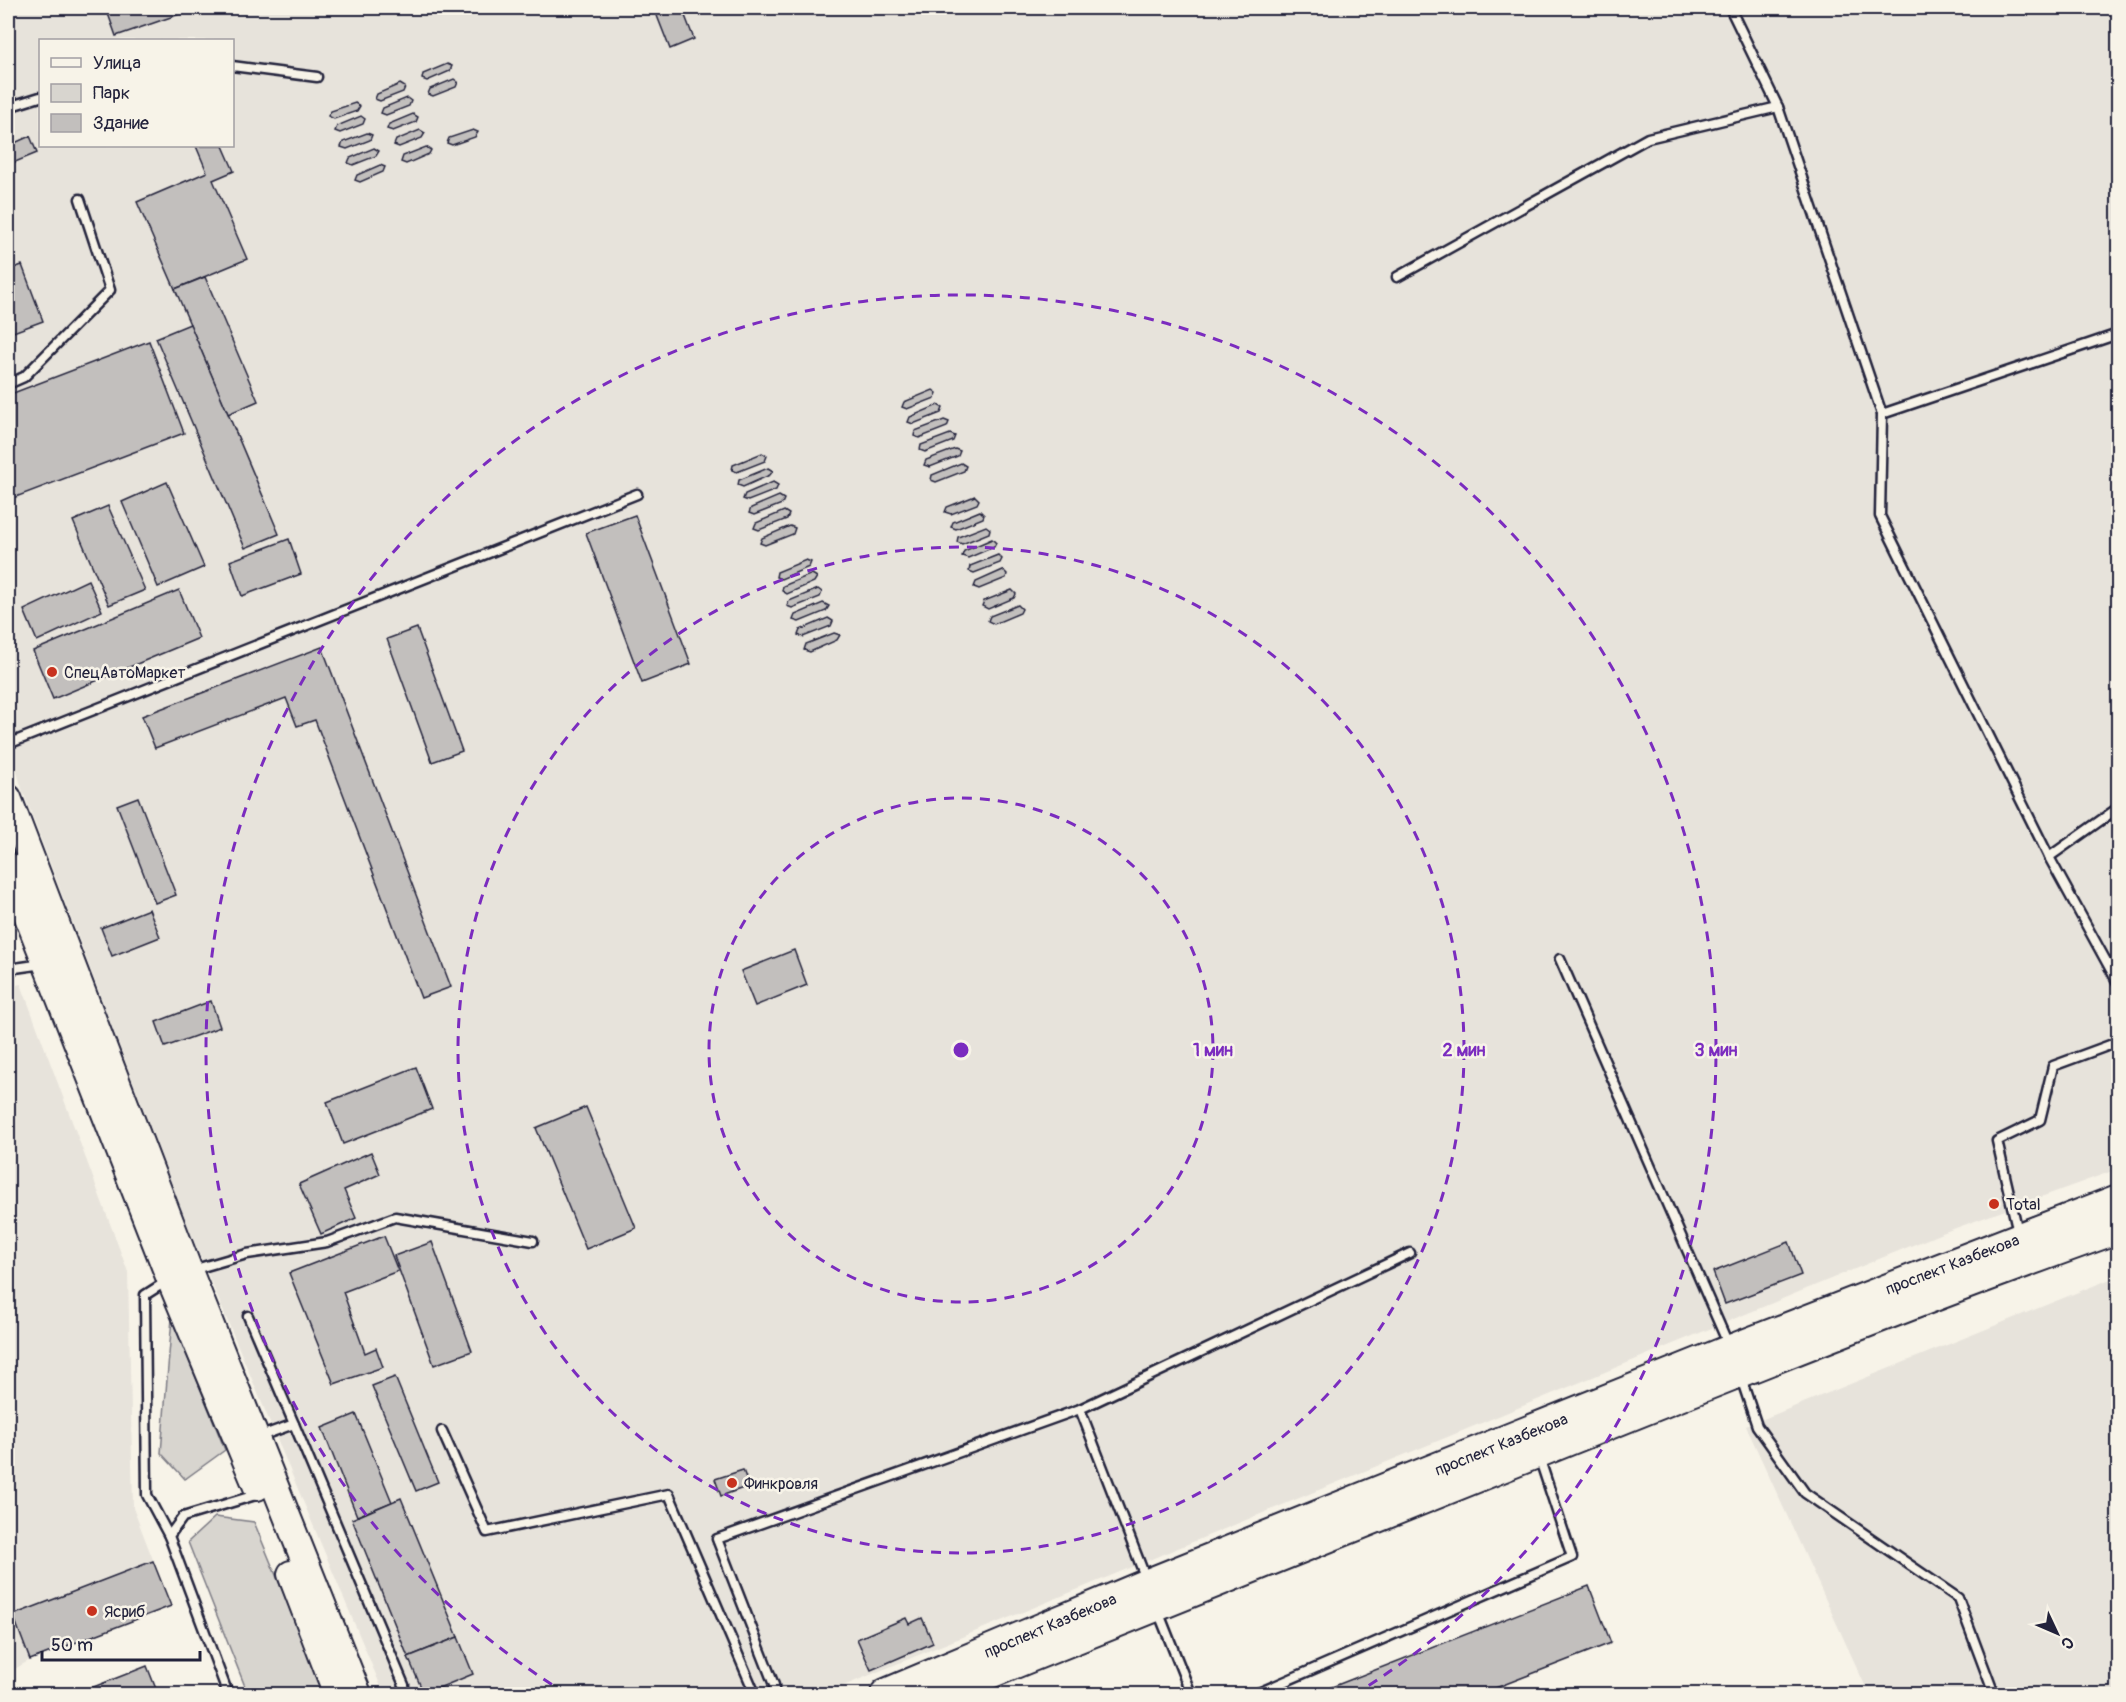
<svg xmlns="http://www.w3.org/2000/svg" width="2126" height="1702" viewBox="0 0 2126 1702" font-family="Pangolin,sans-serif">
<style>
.built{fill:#e7e3db;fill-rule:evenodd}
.green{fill:#d8d5cf;stroke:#7d7c85;stroke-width:1.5}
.building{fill:#c2bfbd;stroke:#22223b;stroke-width:1.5}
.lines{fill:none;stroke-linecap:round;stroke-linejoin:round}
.lane-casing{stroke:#22223b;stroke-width:13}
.primary-casing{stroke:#22223b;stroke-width:30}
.highway-casing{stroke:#22223b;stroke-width:34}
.lane{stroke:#f7f3e8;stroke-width:8}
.primary{stroke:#f7f3e8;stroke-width:26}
.highway{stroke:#f7f3e8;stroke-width:30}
.ring{fill:none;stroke:#7b2cbf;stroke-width:3;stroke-dasharray:10 8}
.poi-dot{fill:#c8321e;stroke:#f7f3e8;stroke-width:2}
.labels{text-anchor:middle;stroke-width:5;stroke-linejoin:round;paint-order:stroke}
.poi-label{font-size:16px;fill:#22223b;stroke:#f7f3e8;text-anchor:start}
.street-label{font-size:16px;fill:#22223b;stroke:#f7f3e8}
.centre{fill:#7b2cbf;stroke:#f7f3e8;stroke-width:3}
.ring-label{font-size:18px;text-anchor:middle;font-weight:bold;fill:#7b2cbf;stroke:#f7f3e8;stroke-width:5;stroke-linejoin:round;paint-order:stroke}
</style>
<rect width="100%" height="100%" fill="#f7f3e8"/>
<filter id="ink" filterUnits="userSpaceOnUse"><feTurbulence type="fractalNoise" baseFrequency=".0167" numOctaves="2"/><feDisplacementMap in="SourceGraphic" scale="12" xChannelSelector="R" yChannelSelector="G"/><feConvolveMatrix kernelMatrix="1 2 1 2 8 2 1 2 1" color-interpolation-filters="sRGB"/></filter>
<g filter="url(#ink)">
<!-- built -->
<g class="built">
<path d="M8,8H2118V1169L1942,1233L824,1694H384L191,1234L22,789L8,741ZM40,40H232V146H40Z"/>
<path d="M21,984L128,1272L133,1508L171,1606L30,1660L8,1673V987Z"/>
<path d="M2118,1276V1694H1869L1746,1426Z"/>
</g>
<!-- green -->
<g class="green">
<path d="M172,1318L225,1450L185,1479L161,1453Z"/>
<path d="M215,1517L254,1522L325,1694H248L188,1542Z"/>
</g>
<!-- building -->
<g class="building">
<path d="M106,8H197L116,36Z"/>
<path d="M654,8H682L694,39L670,49Z"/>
<path d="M447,64L452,66L450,71L427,81L422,79L423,74Z"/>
<path d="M454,79L458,82L456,87L433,96L428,94L430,89Z"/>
<path d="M400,84L405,87L403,92L380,101L375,99L377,94Z"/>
<path d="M407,98L411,101L409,106L386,115L381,113L383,108Z"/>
<path d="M355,103L360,106L357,111L334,119L328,116L331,111Z"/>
<path d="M413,114L418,117L416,122L393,131L387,129L389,124Z"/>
<path d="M361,116L365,119L363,124L340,133L335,131L337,126Z"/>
<path d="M420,130L425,133L422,138L399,147L394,145L396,140Z"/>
<path d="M473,130L478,132L475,137L452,145L447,143L449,138Z"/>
<path d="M367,133L372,135L370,140L347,149L341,147L343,142Z"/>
<path d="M30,136L37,153L8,165V146Z"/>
<path d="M196,146H223L234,171L213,180L247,259L175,289L137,202L207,172Z"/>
<path d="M426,147L431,150L429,154L406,164L401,162L403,156Z"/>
<path d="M374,148L379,151L376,156L353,165L348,163L350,158Z"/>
<path d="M380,165L385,167L383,172L360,182L355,180L357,175Z"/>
<path d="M22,265L43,321L8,334V270Z"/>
<path d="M205,277L258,401L228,414L175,289Z"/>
<path d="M190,324L279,534L245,548L156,338Z"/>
<path d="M149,341L184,433L8,500V395Z"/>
<path d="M933,390L937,393L935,398L907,409L902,407L904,402Z"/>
<path d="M938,405L943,408L941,413L913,424L908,422L910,417Z"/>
<path d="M944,420L949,422L947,427L919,438L914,436L915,431Z"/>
<path d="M950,434L955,436L953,441L925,452L920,450L921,445Z"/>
<path d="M955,449L960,451L958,456L930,467L924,465L926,460Z"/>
<path d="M762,453L767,456L765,461L737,472L732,470L733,465Z"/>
<path d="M961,463L966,466L964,471L936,482L931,480L932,475Z"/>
<path d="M768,468L773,471L770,475L743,487L738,485L739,480Z"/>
<path d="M167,482L204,567L158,587L122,502Z"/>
<path d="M773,482L778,485L776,490L748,501L743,499L745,494Z"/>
<path d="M779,496L784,499L782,504L754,515L749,513L751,508Z"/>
<path d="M975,496L979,500L977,504L951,514L945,512L947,507Z"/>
<path d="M108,506L145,590L109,605L73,521Z"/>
<path d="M784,511L789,514L787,519L759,530L754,528L756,523Z"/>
<path d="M980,511L984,515L983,518L956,529L951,527L953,522Z"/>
<path d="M635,515L691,664L642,683L586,533Z"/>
<path d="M790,526L795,528L793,534L765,545L760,543L762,538Z"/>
<path d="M986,526L990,529L989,533L962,544L957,542L958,537Z"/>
<path d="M289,539L301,574L242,596L230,561Z"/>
<path d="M992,539L996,543L994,547L968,558L962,556L964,551Z"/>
<path d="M998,555L1002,559L1000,563L974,573L969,571L970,566Z"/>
<path d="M806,560L811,562L809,567L781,579L776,577L777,572Z"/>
<path d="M1003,570L1007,574L1006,578L979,589L974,587L976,582Z"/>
<path d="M812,574L817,577L814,582L787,594L782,591L783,586Z"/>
<path d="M88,580L102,611L37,641L24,610Z"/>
<path d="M818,589L822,592L820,597L792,608L787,606L789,601Z"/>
<path d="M179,590L199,638L53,699L33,651Z"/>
<path d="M1012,590L1016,594L1014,598L988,609L982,606L984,601Z"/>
<path d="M823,603L829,606L826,611L799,622L793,620L795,615Z"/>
<path d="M1018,605L1022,609L1020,613L994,624L988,621L990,616Z"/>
<path d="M828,618L833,621L831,626L803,637L798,635L800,630Z"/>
<path d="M417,628L462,751L432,762L387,639Z"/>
<path d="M834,633L840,635L837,640L810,652L804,650L806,644Z"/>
<path d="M322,647L451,987L421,998L315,720L297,726L286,698L155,748L142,716Z"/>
<path d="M138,797L176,895L155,903L117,805Z"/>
<path d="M149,909L160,937L112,956L101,928Z"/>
<path d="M794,950L807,985L755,1006L741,971Z"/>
<path d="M211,1001L220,1027L165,1047L156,1022Z"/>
<path d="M416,1067L432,1109L343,1144L327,1102Z"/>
<path d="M586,1107L636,1228L586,1249L536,1128Z"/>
<path d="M371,1152L380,1174L344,1190L356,1218L321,1234L299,1184Z"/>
<path d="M384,1236L398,1271L343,1292L365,1353L376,1348L383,1367L334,1384L289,1273Z"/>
<path d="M432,1242L472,1351L434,1365L394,1256Z"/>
<path d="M1789,1242L1801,1275L1725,1304L1713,1272Z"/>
<path d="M395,1377L438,1482L416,1491L372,1386Z"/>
<path d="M356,1414L392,1502L357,1516L322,1428Z"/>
<path d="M743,1470L749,1486L721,1496L715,1479Z"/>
<path d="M401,1498L458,1637L408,1657L352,1519Z"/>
<path d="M153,1561L171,1606L30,1660L13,1615Z"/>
<path d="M1589,1586L1611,1643L1480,1694H1314Z"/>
<path d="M906,1618L909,1624L922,1618L933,1643L871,1670L857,1639Z"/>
<path d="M458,1637L473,1674L424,1694L408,1657Z"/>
<path d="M147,1666L158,1694H88L86,1690Z"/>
</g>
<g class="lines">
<!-- lane casing -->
<g class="lane-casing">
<g id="lane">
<path d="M1730,8L1778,107L1882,414L1880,516L2049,857L2118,983"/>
<path d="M232,66L317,77"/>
<path d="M8,107L40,97"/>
<path d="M1397,277L1648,138L1778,107"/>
<path d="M8,384L24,377L110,290L80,199"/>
<path d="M1882,414L2118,334"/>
<path d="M8,744L637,494"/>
<path d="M2049,857L2118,808"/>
<path d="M1560,959L1729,1346"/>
<path d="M8,969L43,964"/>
<path d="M2018,1232L1997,1141L2040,1120L2053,1066L2118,1042"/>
<path d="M192,1270L247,1254L327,1242L395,1217L533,1241"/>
<path d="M167,1281L145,1295L147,1495L169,1536"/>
<path d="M248,1316L294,1424"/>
<path d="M1741,1378L1757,1426L1805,1493L1958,1598L1994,1694"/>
<path d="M442,1431L487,1532L669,1494L755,1694"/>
<path d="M258,1437L294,1424L404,1685"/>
<path d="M1146,1579L1080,1409L1410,1253"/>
<path d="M1158,1611L1191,1694"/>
<path d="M228,1694L169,1536L183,1517L259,1494"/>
<path d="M774,1694V1685L717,1539L1080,1409"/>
<path d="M1256,1694L1572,1557L1539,1457"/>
</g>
</g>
<!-- primary casing -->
<g class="primary-casing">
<g id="primary">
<path d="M8,798L189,1271L358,1694"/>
<path d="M8,866L170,1279L257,1487"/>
<path d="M291,1574L337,1694"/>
</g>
</g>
<!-- highway casing -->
<g class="highway-casing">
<g id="highway">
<path d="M886,1694L1148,1584L1731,1350L2118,1200"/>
<path d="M939,1694C1147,1608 1356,1525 1566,1441C1749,1368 1932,1294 2118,1228"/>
</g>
</g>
<!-- lane -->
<use href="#lane" class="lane"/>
<!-- primary -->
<use href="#primary" class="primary"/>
<!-- highway -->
<use href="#highway" class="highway"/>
</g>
</g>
<!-- distance rings -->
<g class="ring">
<circle cx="961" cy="1050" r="252"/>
<circle cx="961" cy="1050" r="503"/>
<path d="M567 1694A755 755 0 1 1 1355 1694"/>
</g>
<!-- markers -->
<g class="poi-dot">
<circle cx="52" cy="672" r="6"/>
<circle cx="1994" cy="1204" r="6"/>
<circle cx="732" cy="1483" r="6"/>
<circle cx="92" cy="1611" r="6"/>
</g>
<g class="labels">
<!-- poi labels -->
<g class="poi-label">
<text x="64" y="678">СпецАвтоМаркет</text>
<text x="2006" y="1210">Total</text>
<text x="744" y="1489">Финкровля</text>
<text x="104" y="1617">Ясриб</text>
</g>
<!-- street labels -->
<g class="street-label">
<text transform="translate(1952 1264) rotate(-21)" y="6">проспект Казбекова</text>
<text transform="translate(1501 1444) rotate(-22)" y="6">проспект Казбекова</text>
<text transform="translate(1050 1625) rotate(-23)" y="6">проспект Казбекова</text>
</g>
</g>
<circle cx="961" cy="1050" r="9" class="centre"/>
<g class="ring-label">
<text x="1213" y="1056">1 мин</text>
<text x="1464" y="1056">2 мин</text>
<text x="1716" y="1056">3 мин</text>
</g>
<!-- margin -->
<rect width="2126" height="1702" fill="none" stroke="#f7f3e8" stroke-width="30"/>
<rect x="15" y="15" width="2096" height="1672" fill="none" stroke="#22223b" stroke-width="2" filter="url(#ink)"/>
<!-- legend -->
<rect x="39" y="39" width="195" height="108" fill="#f7f3e8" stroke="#a29fa3" stroke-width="1.5"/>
<rect x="51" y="58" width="30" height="9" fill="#f7f3e8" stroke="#a29fa3" stroke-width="1.5"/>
<text x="93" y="69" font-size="18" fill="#22223b">Улица</text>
<rect x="51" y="84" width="30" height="18" fill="#d8d5cf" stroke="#a29fa3" stroke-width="1.5"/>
<text x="93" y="99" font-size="18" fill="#22223b">Парк</text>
<rect x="51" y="114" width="30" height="18" fill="#c2bfbd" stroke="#a29fa3" stroke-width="1.5"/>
<text x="93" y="129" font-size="18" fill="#22223b">Здание</text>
<!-- north arrow -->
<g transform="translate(2057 1633) rotate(134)" stroke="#f7f3e8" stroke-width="4.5" paint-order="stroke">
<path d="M0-4.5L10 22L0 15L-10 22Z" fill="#22223b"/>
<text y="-9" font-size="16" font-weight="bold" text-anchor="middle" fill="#22223b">С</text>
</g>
<!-- scale -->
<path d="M42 1651v9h158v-9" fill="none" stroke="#22223b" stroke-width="3"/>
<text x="51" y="1651" font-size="18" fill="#22223b" stroke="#f7f3e8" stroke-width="4.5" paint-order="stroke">50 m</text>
</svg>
